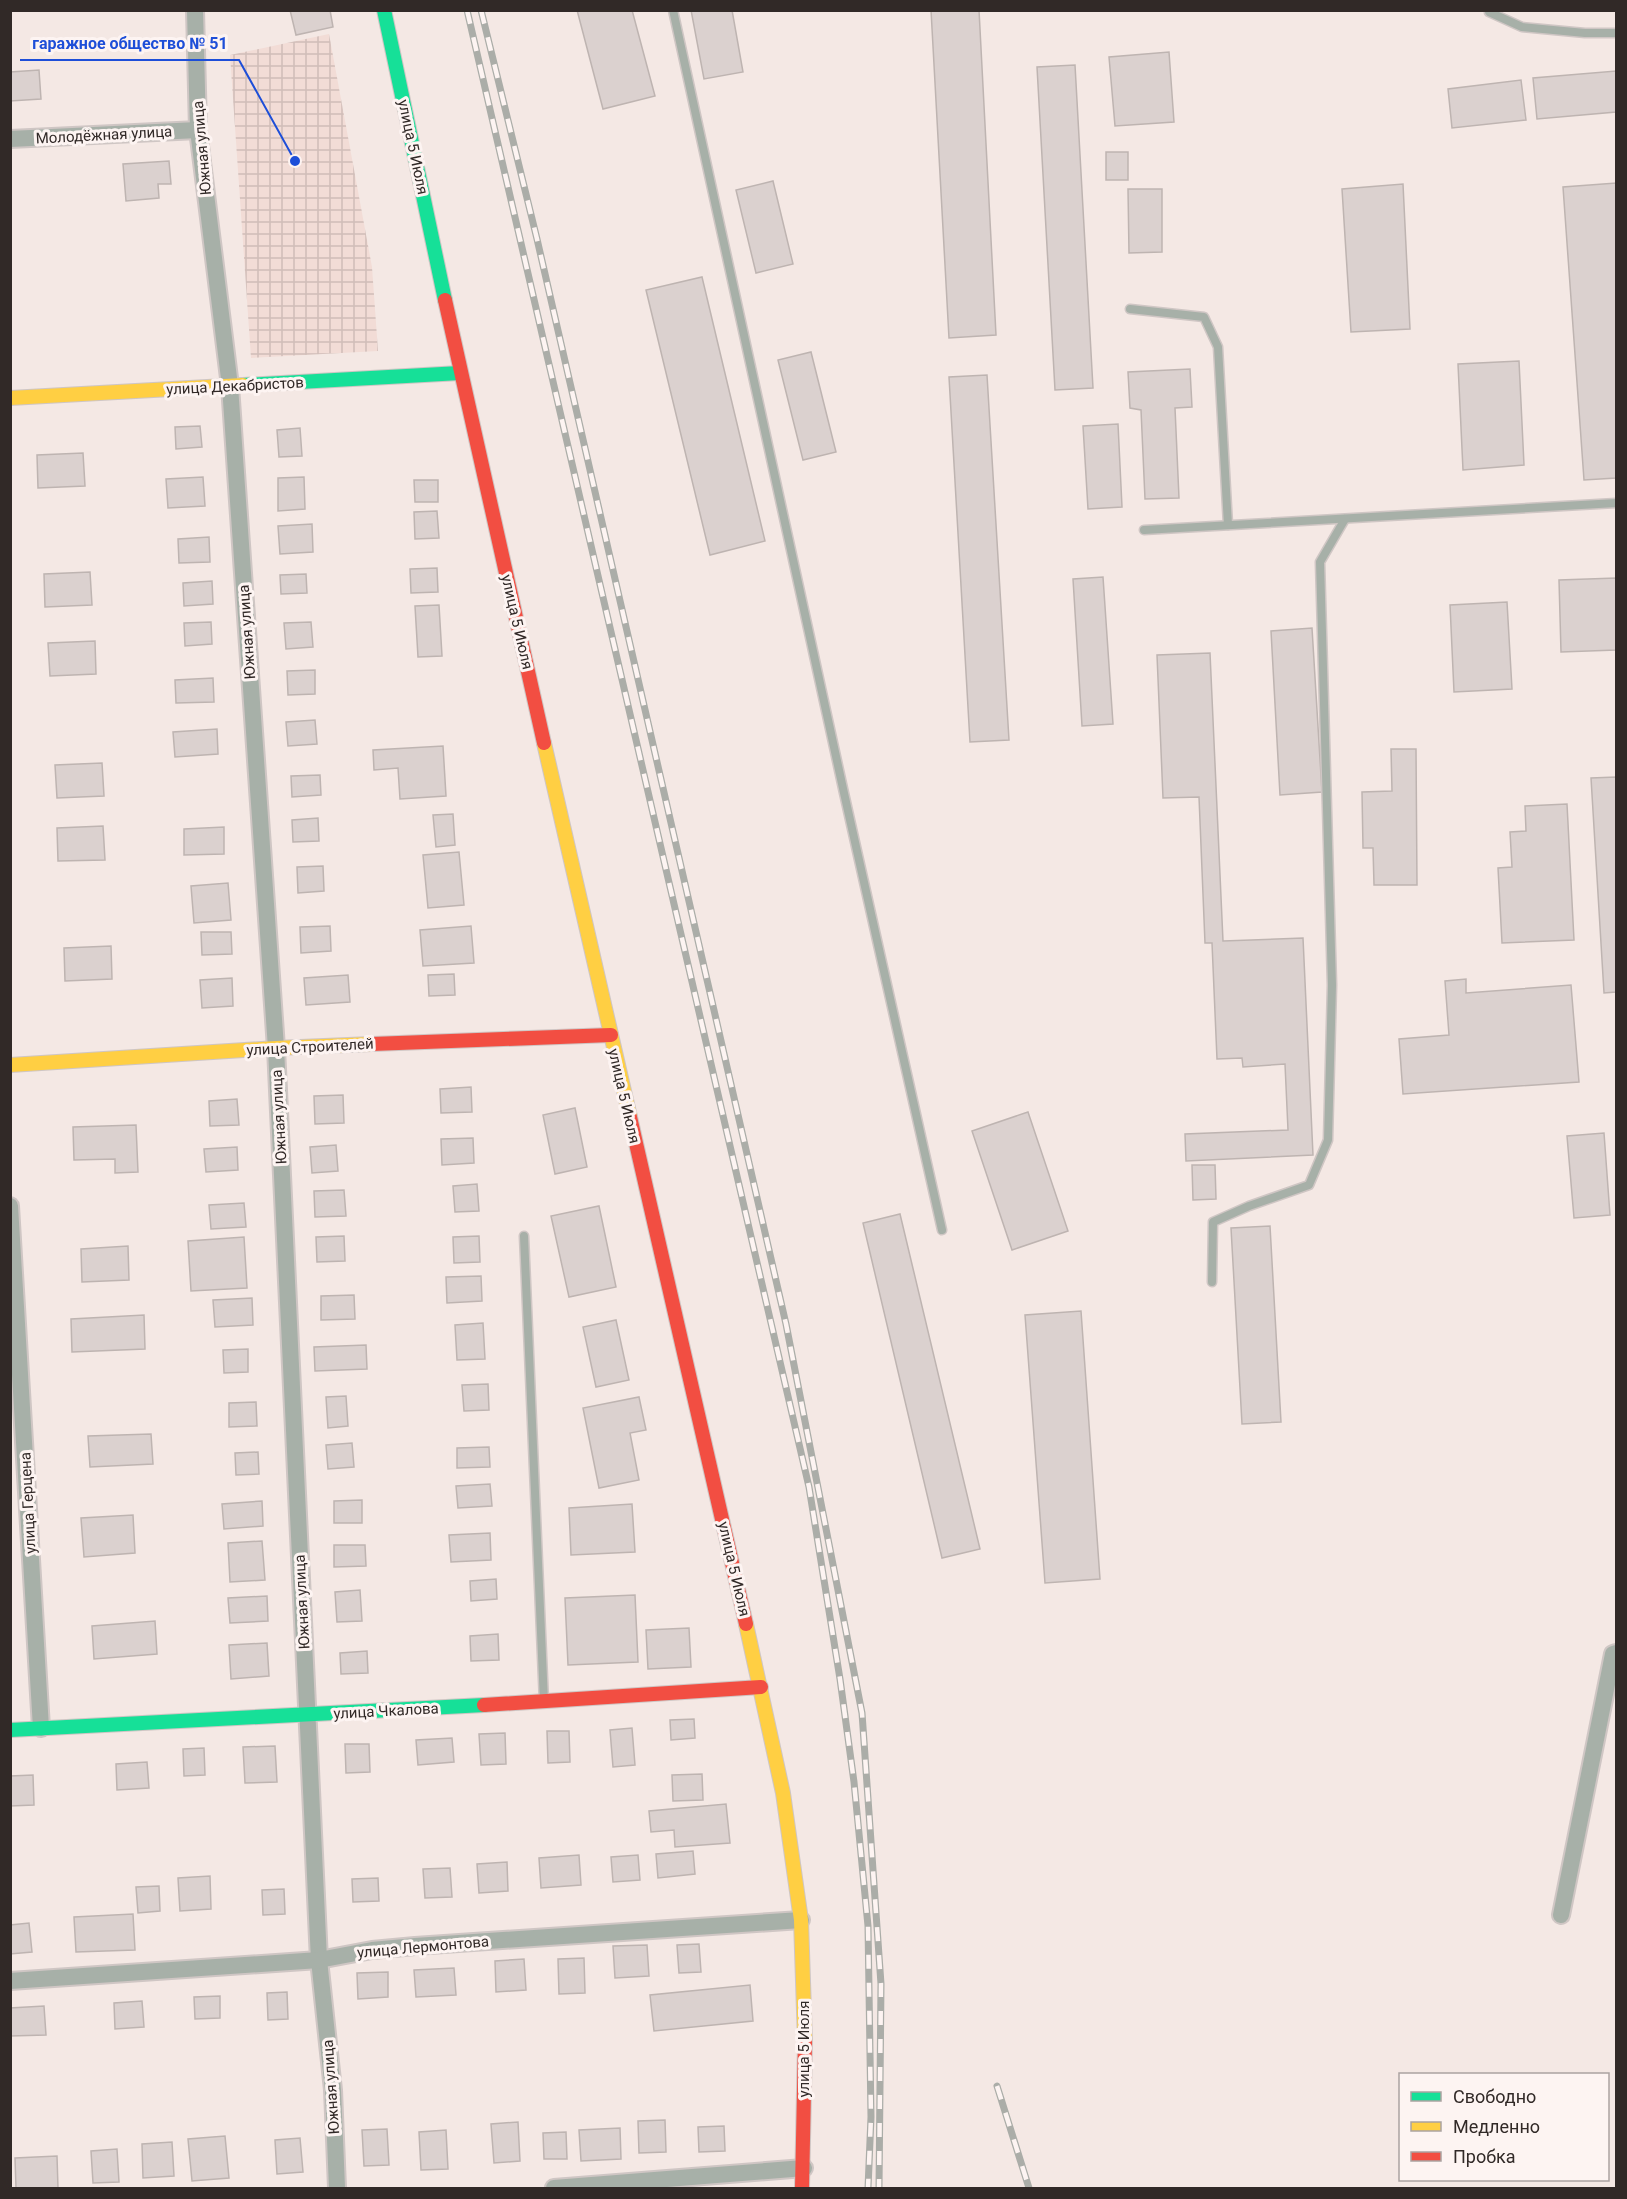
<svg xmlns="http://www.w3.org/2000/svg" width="1627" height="2199" viewBox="0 0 1627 2199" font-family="Roboto,sans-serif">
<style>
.industrial{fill:url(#industrial-grid)}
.building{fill:#dbd1cf;stroke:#beb4b1;stroke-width:1.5}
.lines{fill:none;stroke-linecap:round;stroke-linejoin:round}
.lane-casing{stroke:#cfc6c4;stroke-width:11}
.street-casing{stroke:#cfc6c4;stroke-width:20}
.fast-casing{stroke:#cfc6c4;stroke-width:16}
.slow-casing{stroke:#cfc6c4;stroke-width:16}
.jam-casing{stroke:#cfc6c4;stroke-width:16}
.lane{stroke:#a7b0a8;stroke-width:8}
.street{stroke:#a7b0a8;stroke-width:16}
.fast{stroke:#16e098;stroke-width:14}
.slow{stroke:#ffcf43;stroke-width:14}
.jam{stroke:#f24e42;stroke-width:14}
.rail-casing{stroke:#abada8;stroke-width:7}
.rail{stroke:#fdf4f2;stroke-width:4.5;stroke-dasharray:14;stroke-linecap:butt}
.labels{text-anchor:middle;stroke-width:6;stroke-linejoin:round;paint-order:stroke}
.street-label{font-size:15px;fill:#312927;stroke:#fdf4f2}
.leader{fill:none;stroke:#1d4ed8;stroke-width:2}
.callout-dot{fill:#1d4ed8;stroke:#fdf4f2;stroke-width:2}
.callout-label{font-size:16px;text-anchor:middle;font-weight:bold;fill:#1d4ed8;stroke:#fdf4f2;stroke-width:6;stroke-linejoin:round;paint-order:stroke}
</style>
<defs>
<pattern id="industrial-grid" width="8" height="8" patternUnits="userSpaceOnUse" patternTransform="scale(1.5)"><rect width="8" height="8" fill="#f2dcd6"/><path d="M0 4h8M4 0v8" fill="none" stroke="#d0bdb8"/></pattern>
</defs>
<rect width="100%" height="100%" fill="#f4e8e4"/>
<!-- industrial -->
<path class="industrial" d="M329,34L372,267L378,351L251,358L230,55Z"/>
<!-- building -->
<g class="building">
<path d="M290,10H330L333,27L296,35Z"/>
<path d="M577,10H632L655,96L603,109Z"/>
<path d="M691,10H732L743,72L704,79Z"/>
<path d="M931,10H979L996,335L949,338Z"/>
<path d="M1169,52L1174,122L1115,126L1109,57Z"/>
<path d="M1075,65L1093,388L1055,390L1037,67Z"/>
<path d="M39,70L41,99L10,101V72Z"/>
<path d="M1616,71V112L1537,119L1533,78Z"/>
<path d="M1521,80L1526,120L1452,128L1448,89Z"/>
<rect x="1106" y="152" width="22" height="28"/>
<path d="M169,161L171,184H158L159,198L126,201L123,164Z"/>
<path d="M773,181L793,264L756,273L736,190Z"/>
<path d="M1616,183V478L1584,480L1563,187Z"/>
<path d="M1403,184L1410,329L1351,332L1342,189Z"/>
<path d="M1128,189H1162V252L1129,253Z"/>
<path d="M702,277L765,541L710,555L646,290Z"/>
<path d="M811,352L836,452L803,460L778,360Z"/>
<path d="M1519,361L1524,465L1463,470L1458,364Z"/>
<path d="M1190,369L1192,407L1175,408L1179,498L1145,499L1141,410L1130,408L1128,372Z"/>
<path d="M987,375L1009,740L970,742L949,377Z"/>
<path d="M1118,424L1122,507L1088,509L1083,426Z"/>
<path d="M200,426L202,447L176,449L175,427Z"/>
<path d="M300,428L302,456L279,457L277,430Z"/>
<path d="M83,453L85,486L38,488L37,455Z"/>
<path d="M203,477L205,506L168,508L166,479Z"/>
<path d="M304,477L305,509L278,511V478Z"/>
<path d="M414,480H438V502H415Z"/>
<path d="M437,511L439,538L415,539L414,512Z"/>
<path d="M312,524L313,552L280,554L278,526Z"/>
<path d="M209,537L210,562L179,563L178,539Z"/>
<path d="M437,568L438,592L411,593L410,569Z"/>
<path d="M90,572L92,605L45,607L44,574Z"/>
<path d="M306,574L307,593L281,594L280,575Z"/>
<path d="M1103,577L1113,724L1082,726L1073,579Z"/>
<path d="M1616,578V650L1561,652L1559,580Z"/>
<path d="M212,581L213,604L184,606L183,583Z"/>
<path d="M1507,602L1512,689L1454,692L1450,605Z"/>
<path d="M439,605L442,656L418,657L415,606Z"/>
<path d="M211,622L212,644L185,646L184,623Z"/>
<path d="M311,622L313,647L286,649L284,623Z"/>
<path d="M1312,628L1322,792L1280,795L1271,631Z"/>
<path d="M95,641L96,674L50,676L48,643Z"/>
<path d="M1210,653L1223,941L1303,938L1313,1155L1186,1161L1185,1134L1288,1130L1285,1064L1243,1067L1242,1058L1217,1059L1212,943H1205L1199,797L1163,798L1157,655Z"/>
<path d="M315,670V694L288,695L287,671Z"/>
<path d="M213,678L214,702L176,703L175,680Z"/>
<path d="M315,720L317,744L288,746L286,722Z"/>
<path d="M217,729L218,754L175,757L173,732Z"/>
<path d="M443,746L446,796L400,799L398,768L374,770L373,750Z"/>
<path d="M1391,749H1416L1417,885H1374L1373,848H1363L1362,792L1392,791Z"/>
<path d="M102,763L104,796L57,798L55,765Z"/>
<path d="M320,775L321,795L292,797L291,776Z"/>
<path d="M1616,777V992L1604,993L1591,778Z"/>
<path d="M1567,804L1574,940L1502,943L1498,868L1512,867L1510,832L1526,831L1525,806Z"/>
<path d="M453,814L455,845L436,847L433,815Z"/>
<path d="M318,818L319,841L293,842L292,820Z"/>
<path d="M103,826L105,860L58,861L57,828Z"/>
<path d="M224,827V854L184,855V829Z"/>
<path d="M459,852L464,905L428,908L423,855Z"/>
<path d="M323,866L324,891L298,893L297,867Z"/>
<path d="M228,883L231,920L194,923L191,886Z"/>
<path d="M330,926L331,951L301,953L300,927Z"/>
<path d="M471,926L474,963L423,966L420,930Z"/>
<path d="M201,932H231L232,954L202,955Z"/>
<path d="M111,946L112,979L65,981L64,948Z"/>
<path d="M454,974L455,995L429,996L428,975Z"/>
<path d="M348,975L350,1002L306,1005L304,978Z"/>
<path d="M232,978L233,1006L202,1008L200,980Z"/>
<path d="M1466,979V993L1571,985L1579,1082L1403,1094L1399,1039L1449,1035L1445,981Z"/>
<path d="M471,1087L472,1112L441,1113L440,1089Z"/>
<path d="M343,1095L344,1123L315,1124L314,1096Z"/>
<path d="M237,1099L239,1125L210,1126L209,1101Z"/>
<path d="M575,1108L587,1167L555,1174L543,1115Z"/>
<path d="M1028,1112L1068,1231L1012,1250L972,1131Z"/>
<path d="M136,1125L138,1172L115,1173V1159L74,1160L73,1127Z"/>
<path d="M1604,1133L1610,1215L1574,1218L1567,1136Z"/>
<path d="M473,1138L474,1163L442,1165L441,1139Z"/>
<path d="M336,1145L338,1171L312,1173L310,1147Z"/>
<path d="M237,1147L238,1170L206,1172L204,1149Z"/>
<path d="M1192,1165H1215L1216,1199L1193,1200Z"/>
<path d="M477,1184L479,1211L455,1212L453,1186Z"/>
<path d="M344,1190L346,1216L315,1217L314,1191Z"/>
<path d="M244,1203L246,1227L211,1229L209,1205Z"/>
<path d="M599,1206L616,1287L569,1297L551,1216Z"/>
<path d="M900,1214L980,1549L942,1558L863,1223Z"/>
<path d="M1270,1226L1281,1422L1242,1424L1231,1228Z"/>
<path d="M344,1236L345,1261L317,1262L316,1237Z"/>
<path d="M479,1236L480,1262L454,1263L453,1237Z"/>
<path d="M244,1237L247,1288L191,1291L188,1241Z"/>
<path d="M128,1246L129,1280L82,1282L81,1249Z"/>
<path d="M481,1276L482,1301L447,1303L446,1277Z"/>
<path d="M354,1295L355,1319L321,1320V1296Z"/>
<path d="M252,1298L253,1325L215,1327L213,1300Z"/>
<path d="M1081,1311L1100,1579L1045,1583L1025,1315Z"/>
<path d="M144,1315L145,1349L72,1352L71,1319Z"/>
<path d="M616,1320L629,1380L596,1387L583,1327Z"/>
<path d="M483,1323L485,1359L457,1360L455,1325Z"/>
<path d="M366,1345L367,1369L315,1371L314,1347Z"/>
<path d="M248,1349V1372L224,1373L223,1350Z"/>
<path d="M488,1384L489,1410L464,1411L462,1385Z"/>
<path d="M346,1396L348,1426L328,1428L326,1397Z"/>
<path d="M639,1397L646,1430L630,1433L639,1480L599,1488L583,1408Z"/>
<path d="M256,1402L257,1426L229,1427V1403Z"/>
<path d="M151,1434L153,1464L90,1467L88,1436Z"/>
<path d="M352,1443L354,1467L328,1469L326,1445Z"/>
<path d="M489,1447L490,1467L457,1468V1448Z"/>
<path d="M258,1452L259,1474L236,1475L235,1453Z"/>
<path d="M490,1484L492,1506L458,1508L456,1486Z"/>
<path d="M362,1500V1523H334V1501Z"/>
<path d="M262,1501L263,1526L224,1529L222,1504Z"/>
<path d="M632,1504L635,1552L571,1555L569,1508Z"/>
<path d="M133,1515L135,1553L84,1557L81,1518Z"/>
<path d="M490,1533L491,1560L451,1562L449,1535Z"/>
<path d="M262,1541L265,1580L230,1582L228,1543Z"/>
<path d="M334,1545H365L366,1566L334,1567Z"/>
<path d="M496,1579L497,1599L471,1601L470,1581Z"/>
<path d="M360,1590L362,1621L337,1622L335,1592Z"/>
<path d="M635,1595L638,1662L568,1665L565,1598Z"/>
<path d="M267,1596L268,1621L230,1623L228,1598Z"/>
<path d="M155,1621L157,1654L94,1659L92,1626Z"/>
<path d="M689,1628L691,1667L648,1669L646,1630Z"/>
<path d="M498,1634L499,1660L471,1661L470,1636Z"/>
<path d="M267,1643L269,1676L231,1679L229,1645Z"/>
<path d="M367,1651L368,1673L341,1674L340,1653Z"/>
<path d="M694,1719L695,1738L671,1740L670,1720Z"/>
<path d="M632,1728L635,1765L613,1767L610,1730Z"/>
<path d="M547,1731H569L570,1762L548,1763Z"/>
<path d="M505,1733L506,1764L481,1765L479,1734Z"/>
<path d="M452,1738L454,1762L418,1765L416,1740Z"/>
<path d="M345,1744H369L370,1772L346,1773Z"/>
<path d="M275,1746L277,1782L245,1783L243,1747Z"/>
<path d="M204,1748L205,1775L184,1776L183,1749Z"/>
<path d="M147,1762L149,1788L117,1790L116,1764Z"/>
<path d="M702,1774L703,1800L673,1801L672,1775Z"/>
<path d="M33,1775L34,1805L10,1806V1776Z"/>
<path d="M726,1804L730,1843L675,1847L674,1830L651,1832L649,1811Z"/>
<path d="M693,1851L695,1874L658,1878L656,1854Z"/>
<path d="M579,1855L581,1885L541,1888L539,1858Z"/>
<path d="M638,1855L640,1880L613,1882L611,1857Z"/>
<path d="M507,1862L508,1891L479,1893L477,1864Z"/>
<path d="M450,1868L452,1897L425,1898L423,1869Z"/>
<path d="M210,1876L211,1909L180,1911L178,1878Z"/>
<path d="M378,1878L379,1901L353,1902L352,1879Z"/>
<path d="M159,1886L160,1911L138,1913L136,1887Z"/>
<path d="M284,1889L285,1914L263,1915L262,1890Z"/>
<path d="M133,1914L135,1950L76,1952L74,1917Z"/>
<path d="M29,1923L32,1952L10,1954V1925Z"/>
<path d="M699,1944L701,1972L679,1973L677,1945Z"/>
<path d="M647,1945L649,1976L615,1978L613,1946Z"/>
<path d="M584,1958L585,1993L559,1994L558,1959Z"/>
<path d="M524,1959L526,1990L496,1992L495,1961Z"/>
<path d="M454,1968L456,1995L416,1997L414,1970Z"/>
<path d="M388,1972V1997L358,1999L357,1973Z"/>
<path d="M750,1985L753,2021L654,2031L650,1995Z"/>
<path d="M287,1992L288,2019L268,2020L267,1993Z"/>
<path d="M220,1996V2018L195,2019L194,1997Z"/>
<path d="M142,2001L144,2027L115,2029L114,2003Z"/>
<path d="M44,2006L46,2035L10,2036V2008Z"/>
<path d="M665,2120L666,2152L639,2153L638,2121Z"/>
<path d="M518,2122L520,2161L494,2163L491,2124Z"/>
<path d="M724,2126L725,2151L699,2152L698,2127Z"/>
<path d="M620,2128L621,2159L581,2161L579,2130Z"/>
<path d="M387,2129L389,2165L364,2166L362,2130Z"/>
<path d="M446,2130L448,2169L421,2170L419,2132Z"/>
<path d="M566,2132L567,2159H544L543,2133Z"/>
<path d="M225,2136L229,2178L192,2181L188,2139Z"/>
<path d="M300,2138L303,2172L277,2174L275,2140Z"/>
<path d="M172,2142L174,2176L143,2178L142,2144Z"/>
<path d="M117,2149L119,2182L93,2183L91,2151Z"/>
<path d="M57,2156L58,2188H16L15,2158Z"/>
</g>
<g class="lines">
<!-- lane casing -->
<g class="lane-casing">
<g id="lane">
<path d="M673,10L844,793L942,1230"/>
<path d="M1489,10V12L1522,27L1585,33H1616"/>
<path d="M1130,309L1204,317L1218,347L1228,525"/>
<path d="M1144,530L1616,503"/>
<path d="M524,1236L544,1702"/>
<path d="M1212,1282L1213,1222L1249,1206L1309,1185L1328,1140L1332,985L1320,562L1345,519"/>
</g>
</g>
<!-- street casing -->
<g class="street-casing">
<g id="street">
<path d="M195,10L198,130L230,386L276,1048L319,1960L333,2090L337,2188"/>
<path d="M10,139L198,130"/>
<path d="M10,1206L41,1728"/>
<path d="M1561,1915L1613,1654L1616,1653"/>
<path d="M10,1981L319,1960L372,1950L415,1946L801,1920"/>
<path d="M554,2188L804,2168"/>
</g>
</g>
<!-- fast casing -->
<g class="fast-casing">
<g id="fast">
<path d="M384,10L445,300"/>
<path d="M243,385L460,373"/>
<path d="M10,1730L484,1705"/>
</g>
</g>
<!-- slow casing -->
<g class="slow-casing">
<g id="slow">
<path d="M10,398L243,385"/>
<path d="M544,743L630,1117"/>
<path d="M10,1065L276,1048L372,1044"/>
<path d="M746,1624L783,1793L801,1920L805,2042"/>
</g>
</g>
<!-- jam casing -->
<g class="jam-casing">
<g id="jam">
<path d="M445,300L544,743"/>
<path d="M372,1044L611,1035"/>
<path d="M630,1117L746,1624"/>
<path d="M484,1705L761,1687"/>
<path d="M802,2188L805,2042"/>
</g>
</g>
<!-- lane -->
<use href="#lane" class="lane"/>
<!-- street -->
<use href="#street" class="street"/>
<!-- fast -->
<use href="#fast" class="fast"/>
<!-- slow -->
<use href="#slow" class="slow"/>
<!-- jam -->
<use href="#jam" class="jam"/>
<!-- rail casing -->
<g class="rail-casing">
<g id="rail">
<path d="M467,10L809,1487L840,1679L854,1782L868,1926L871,2117L868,2188"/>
<path d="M481,10L537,239L786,1324L862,1713L881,1984L879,2188"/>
<path d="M997,2086L1029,2188"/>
</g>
</g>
<!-- rail -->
<use href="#rail" class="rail"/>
</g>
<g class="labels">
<!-- street labels -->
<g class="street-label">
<text transform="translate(104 135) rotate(-3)" y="5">Молодёжная улица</text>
<text transform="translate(413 147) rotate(78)" y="5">улица 5 Июля</text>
<text transform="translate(202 148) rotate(-95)" y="5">Южная улица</text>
<text transform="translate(235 386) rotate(-3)" y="5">улица Декабристов</text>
<text transform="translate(517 622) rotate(77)" y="5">улица 5 Июля</text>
<text transform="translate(247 632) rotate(-94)" y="5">Южная улица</text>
<text transform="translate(310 1047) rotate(-3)" y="5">улица Строителей</text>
<text transform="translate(624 1096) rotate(77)" y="5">улица 5 Июля</text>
<text transform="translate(279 1117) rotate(-93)" y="5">Южная улица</text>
<text transform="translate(28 1503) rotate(-93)" y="5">улица Герцена</text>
<text transform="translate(734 1569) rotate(77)" y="5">улица 5 Июля</text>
<text transform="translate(302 1602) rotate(-93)" y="5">Южная улица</text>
<text transform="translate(386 1711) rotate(-3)" y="5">улица Чкалова</text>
<text transform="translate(423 1947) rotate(-5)" y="5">улица Лермонтова</text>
<text transform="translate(804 2049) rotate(-90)" y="5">улица 5 Июля</text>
<text transform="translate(331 2087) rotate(-94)" y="5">Южная улица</text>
</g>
</g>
<!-- callouts -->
<path class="leader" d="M295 161L239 60H20"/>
<circle class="callout-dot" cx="295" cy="161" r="6"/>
<g class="callout-label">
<text x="130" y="49">гаражное общество № 51</text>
</g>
<!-- border -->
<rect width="1627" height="2199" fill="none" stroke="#312927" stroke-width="24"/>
<!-- legend -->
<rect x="1399" y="2073" width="210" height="108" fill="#fdf4f2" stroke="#aba3a1" stroke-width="1.5"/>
<rect x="1411" y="2092" width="30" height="9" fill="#16e098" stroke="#aba3a1" stroke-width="1.5"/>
<text x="1453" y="2103" font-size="18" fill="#312927">Свободно</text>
<rect x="1411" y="2122" width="30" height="9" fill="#ffcf43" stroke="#aba3a1" stroke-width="1.5"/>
<text x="1453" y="2133" font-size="18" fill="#312927">Медленно</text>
<rect x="1411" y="2152" width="30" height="9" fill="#f24e42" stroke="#aba3a1" stroke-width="1.5"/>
<text x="1453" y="2163" font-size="18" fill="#312927">Пробка</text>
</svg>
